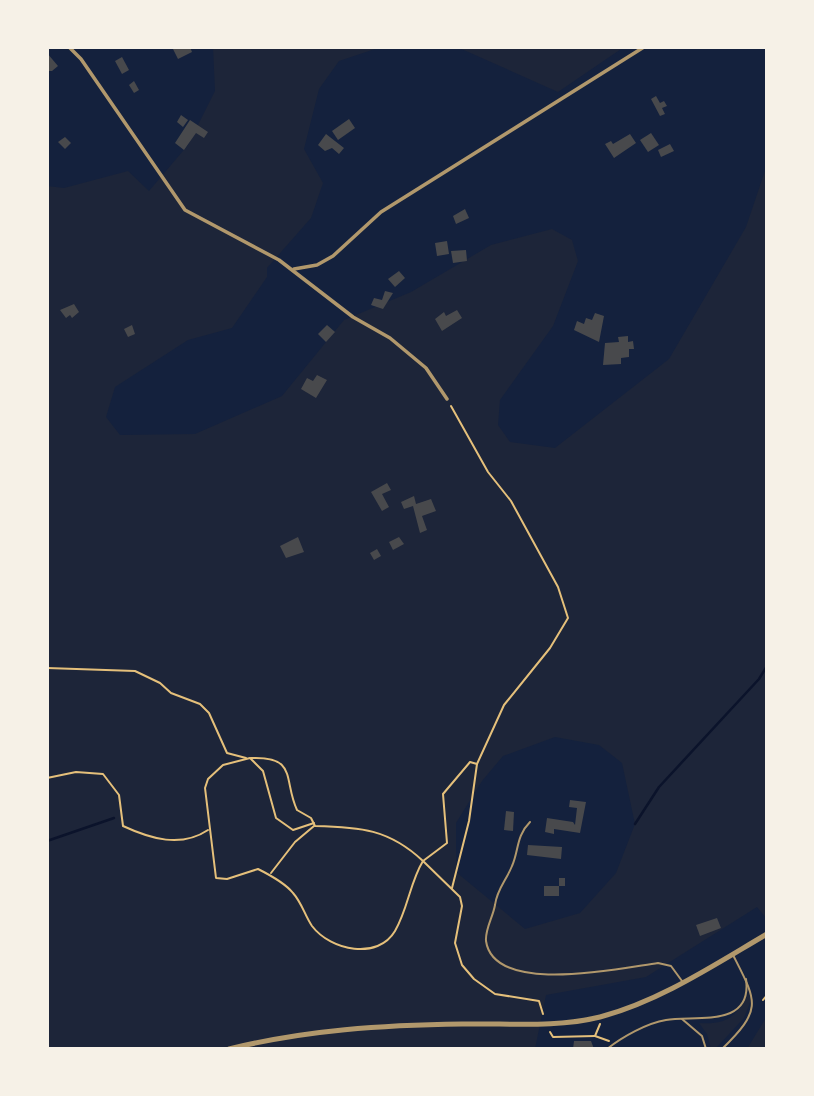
<svg xmlns="http://www.w3.org/2000/svg" width="814" height="1096" viewBox="0 0 814 1096" font-family="'IBM Plex Sans',sans-serif">
<style>
.green{fill:#1d2539;fill-rule:evenodd}
.lines{fill:none;stroke-linecap:round;stroke-linejoin:round}
.stream{stroke:#0b132b;stroke-width:2.5}
.building{fill:#48494c}
.path{stroke:#e5c07b;stroke-width:2}
.service{stroke:#b1986c;stroke-width:2}
.minor{stroke:#b1986c;stroke-width:3.5}
.tertiary{stroke:#b1986c;stroke-width:5}
</style>
<rect width="100%" height="100%" fill="#14213d"/>
<!-- green -->
<g class="green">
<path d="M213,47H381L339,61L319,89L304,149L323,183L311,218L267,268V277L232,328L188,340L115,387L106,417L120,435L195,434L282,396L344,320L411,292L491,245L552,229L572,240L578,261L553,326L500,400L498,425L510,442L555,448L669,359L746,227L767,165V919L757,907L646,977L546,995L535,1049H47V186L64,188L128,171L149,191L188,145L215,91ZM555,737L599,745L622,763L635,824L616,873L580,913L525,929L456,872V823L482,781L503,756Z"/>
<path d="M457,47H624L558,92Z"/>
<path d="M749,993L751,1000L744,1018L715,1049H711L707,1034L699,1023C728,1025 736,1016 749,993Z"/>
<path d="M767,1016V1049H747Z"/>
</g>
<g class="lines">
<!-- stream -->
<g class="stream">
<path d="M635,824L659,787L759,679L767,666"/>
<path d="M47,841L114,818"/>
</g>
</g>
<!-- building -->
<g class="building">
<path d="M172,47H190L192,52L178,59Z"/>
<path d="M47,53L58,66L52,71H47Z"/>
<path d="M122,57L129,70L122,74L115,61Z"/>
<path d="M134,81L139,90L134,93L129,85Z"/>
<path d="M656,96L660,103L664,101L667,106L662,108L665,114L660,116L651,99Z"/>
<path d="M181,115L188,120L183,127L177,122Z"/>
<path d="M349,119L355,128L338,140L332,131Z"/>
<path d="M190,120L208,132L204,138L196,133L184,150L175,143Z"/>
<path d="M651,133L659,145L648,152L640,140Z"/>
<path d="M326,134L344,148L339,154L332,148L325,151L318,145Z"/>
<path d="M630,134L636,143L614,158L605,144L611,141L613,144Z"/>
<path d="M65,137L71,143L65,149L58,142Z"/>
<path d="M670,144L674,151L661,157L658,150Z"/>
<path d="M465,209L469,218L456,224L453,216Z"/>
<path d="M447,241L449,254L437,256L435,243Z"/>
<path d="M466,250L467,261L453,263L451,251Z"/>
<path d="M399,271L405,278L395,287L388,279Z"/>
<path d="M385,291L393,293L383,309L371,305L374,298L382,300Z"/>
<path d="M74,304L79,312L72,318L70,315L66,318L60,310Z"/>
<path d="M457,310L462,318L442,331L435,319L444,312L446,316Z"/>
<path d="M595,313L604,316L599,342L574,330L577,321L584,324L586,318L592,320Z"/>
<path d="M132,325L135,334L128,337L124,329Z"/>
<path d="M327,325L335,332L326,342L318,334Z"/>
<path d="M628,336V342L633,341L634,349H629V357L621,358V364L603,365L605,343L619,342L618,337Z"/>
<path d="M317,375L327,380L316,398L301,389L307,378L313,381Z"/>
<path d="M387,483L391,490L382,494L389,507L382,511L371,492Z"/>
<path d="M414,496L416,504L431,499L436,511L422,516L427,530L420,533L413,506L404,509L401,502Z"/>
<path d="M298,537L304,552L286,558L280,546Z"/>
<path d="M399,537L404,544L393,550L389,542Z"/>
<path d="M377,549L381,556L374,560L370,553Z"/>
<path d="M570,800L586,802L580,833L554,829V834L545,832L547,818L573,822L575,825L577,808L569,807Z"/>
<path d="M506,811L514,812L513,831L504,830Z"/>
<path d="M528,845L562,847L561,859L527,855Z"/>
<rect x="559" y="878" width="6" height="8"/>
<rect x="544" y="886" width="15" height="10"/>
<path d="M717,918L721,928L700,936L696,925Z"/>
<path d="M574,1041H591L594,1049H573Z"/>
</g>
<g class="lines">
<!-- path -->
<g class="path">
<path d="M451,406L488,472L511,501L558,587L568,618L550,648L504,705L477,764L469,821L452,888"/>
<path d="M47,668L135,671L160,683L171,693L200,704L209,713L227,753L246,758"/>
<path d="M251,758C298,756 283,780 297,810L311,818L315,826C360,827 389,829 423,861L447,843L443,794L470,762L477,764"/>
<path d="M47,778L76,772L103,774L119,795L123,826C151,839 181,848 208,830"/>
<path d="M314,823L293,830L276,818L263,771L250,758L223,765L208,779L205,788L216,878L227,879L258,869C270,875 285,883 293,893C302,903 305,916 312,926C331,951 378,960 395,931C408,909 410,882 423,861L460,897L462,906L455,943L462,965L474,979L495,994L539,1001L543,1014"/>
<path d="M271,873L295,842L314,826"/>
<path d="M763,1000L767,995"/>
<path d="M600,1024L595,1036L609,1041"/>
<path d="M550,1032L553,1037L595,1036"/>
</g>
<!-- service -->
<g class="service">
<path d="M530,822C516,836 519,850 512,866C506,881 497,889 495,905C493,917 485,929 486,941C494,996 621,968 658,963L671,966L682,981"/>
<path d="M682,1019L702,1036L706,1049"/>
<path d="M607,1049C622,1037 647,1023 666,1020C694,1015 753,1029 746,979"/>
<path d="M722,1049C763,1009 757,1002 733,955"/>
</g>
<!-- minor -->
<g class="minor">
<path d="M69,47L81,59L185,210L279,260L353,317L390,338L426,368L447,399"/>
<path d="M294,269L317,265L333,256L381,212L644,47"/>
</g>
<!-- tertiary -->
<path class="tertiary" d="M229,1049C306,1030 383,1025 462,1024C507,1023 556,1028 600,1017C660,1001 714,965 767,934"/>
</g>
<!-- border -->
<rect width="814" height="1096" fill="none" stroke="#f6f1e7" stroke-width="98"/>
</svg>
